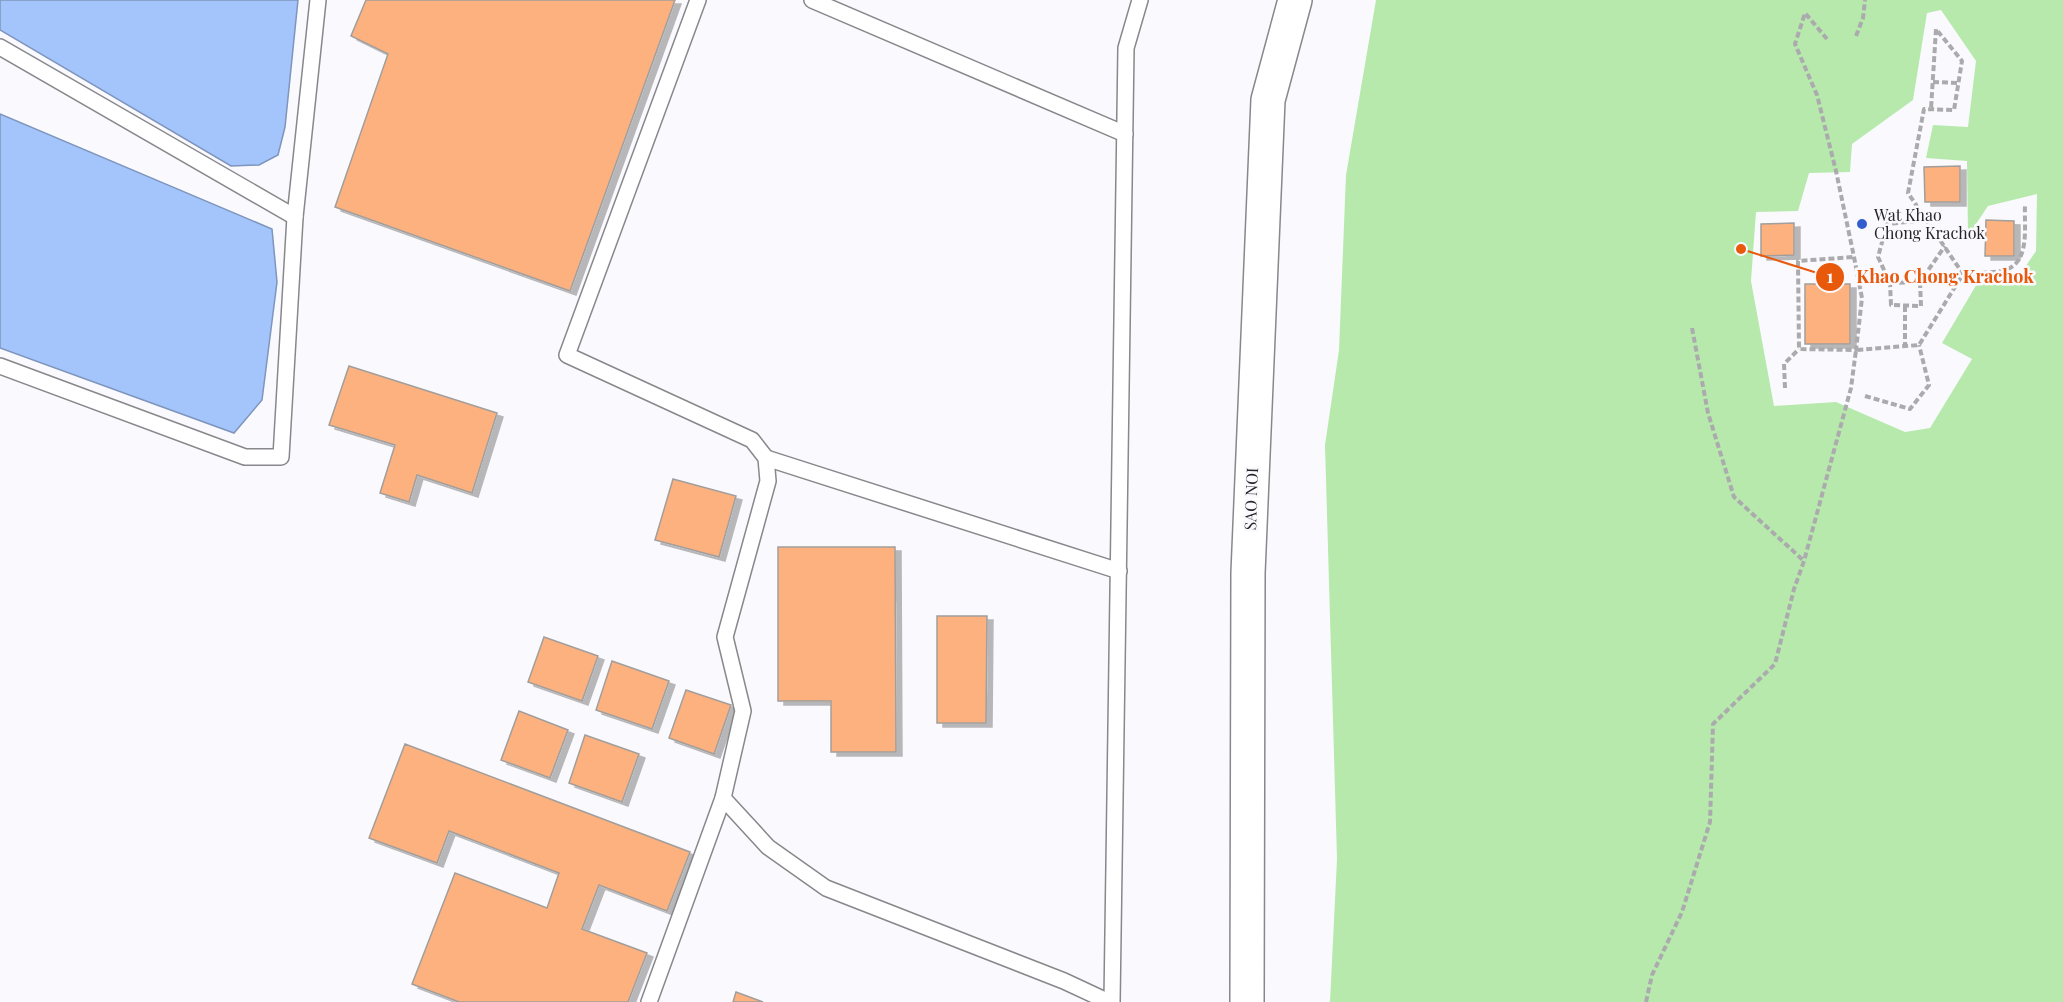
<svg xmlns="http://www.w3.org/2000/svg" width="2063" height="1002" viewBox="0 0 2063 1002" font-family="'Playfair Display',serif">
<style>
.green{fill:#b7e9ad;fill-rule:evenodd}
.water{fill:#a4c4fc;stroke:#7e95bc;stroke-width:1.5}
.building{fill:#fcb17f;stroke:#a29e9c;stroke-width:1.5;filter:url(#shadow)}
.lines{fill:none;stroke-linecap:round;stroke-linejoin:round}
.service-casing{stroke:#87888b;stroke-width:18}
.tertiary-casing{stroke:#87888b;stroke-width:36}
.path{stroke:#ababae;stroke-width:4;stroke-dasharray:6 3;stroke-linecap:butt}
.service{stroke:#fff;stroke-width:15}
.tertiary{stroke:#fff;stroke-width:33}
.poi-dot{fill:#335ece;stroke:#fafafe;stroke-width:2}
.labels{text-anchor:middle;stroke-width:5;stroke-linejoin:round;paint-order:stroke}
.poi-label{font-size:16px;fill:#262628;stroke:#fafafe;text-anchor:start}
.street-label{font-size:16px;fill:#262628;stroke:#fafafe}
.leader{fill:none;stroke:#e8590c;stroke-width:2}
.callout-dot{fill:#e8590c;stroke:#fafafe;stroke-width:2}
.mark-label{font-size:18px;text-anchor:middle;font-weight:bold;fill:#fff}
.callout-label{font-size:18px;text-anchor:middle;font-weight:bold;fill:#e8590c;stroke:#fafafe;stroke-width:5;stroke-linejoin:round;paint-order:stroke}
</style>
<defs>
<filter id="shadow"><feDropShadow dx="6" dy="4" stdDeviation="0" flood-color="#0004"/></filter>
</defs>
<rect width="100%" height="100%" fill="#fafafe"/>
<!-- green -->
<path class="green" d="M1376,0H2063V1002H1330L1337,859L1325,445L1339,350L1346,175ZM1941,10L1976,61L1968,127L1933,125L1926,158L1967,161L1968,236L1988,206L2037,194L2036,251L2015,282H1978L1942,343L1972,359L1930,428L1905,432L1836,402L1774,406L1751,281L1756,212L1798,211L1809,173L1850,172L1852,144L1913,100L1927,13Z"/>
<!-- water -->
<g class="water">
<path d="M0,0H298L285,127L278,155L259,165L231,166L0,30Z"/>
<path d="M0,114L272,229L277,282L262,400L234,433L0,348Z"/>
</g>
<!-- building -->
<g class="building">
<path d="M366,0H675L570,291L335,207L388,54L351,36Z"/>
<path d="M1960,166V202H1925L1924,167Z"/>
<path d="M1986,220L2014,221V256H1985Z"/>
<path d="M1794,223V255L1761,256V224Z"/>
<rect x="1805" y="284" width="45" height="60"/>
<path d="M349,366L497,413L472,493L417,475L409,502L380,493L395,445L329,425Z"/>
<path d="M673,479L736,496L719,557L655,540Z"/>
<path d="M778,547H895L896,752H831V701H778Z"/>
<path d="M937,616H987L986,723H937Z"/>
<path d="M544,637L598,656L582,701L528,682Z"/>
<path d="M612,661L669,681L652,729L596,710Z"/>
<path d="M686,690L731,705L714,754L669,738Z"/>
<path d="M519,711L568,730L550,778L501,760Z"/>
<path d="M585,735L639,754L622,802L569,783Z"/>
<path d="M405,744L690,852L667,911L599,885L582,929L647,953L628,1002H459L412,984L455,873L547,908L559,873L449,831L437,863L369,838Z"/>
<path d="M736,992L763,1002H733Z"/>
</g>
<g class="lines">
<!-- service casing -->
<g class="service-casing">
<g id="service">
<path d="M812,0L1125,134"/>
<path d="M0,47L295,217"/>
<path d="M0,366L245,457H281L295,217L318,0"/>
<path d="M766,458L1119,571"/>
<path d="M723,798L768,847L826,888L1064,981L1109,1002"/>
<path d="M649,1002L723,798L743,711L725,637L768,481L766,458L752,440L567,355L698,0"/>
<path d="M1112,1002L1126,48L1140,0"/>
</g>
</g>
<!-- tertiary casing -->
<g class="tertiary-casing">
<path id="tertiary" d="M1247,1002L1248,573L1268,100L1295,0"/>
</g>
<!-- path -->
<g class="path">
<path d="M1856,36L1863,18L1865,0"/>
<path d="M1827,39L1805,13L1795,44L1817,95L1836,171L1854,257L1862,298L1856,350L1799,349L1798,261L1854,257"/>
<path d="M1933,82L1959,83"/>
<path d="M1963,274C1976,273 1989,273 2001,271C2031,266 2024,228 2025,206"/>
<path d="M1920,282L1921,306L1891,305L1890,283L1878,257L1887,224L1927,220"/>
<path d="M1890,283L1920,282L1945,246"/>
<path d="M1905,306V346"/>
<path d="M1692,328L1708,413L1734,497L1804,561"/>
<path d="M1785,388L1784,364L1799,349"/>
<path d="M1865,396L1910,409L1929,385L1919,345"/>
<path d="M1646,1002L1652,975L1682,912L1710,822L1713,724L1775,664L1794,589L1804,561L1851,388L1856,350L1919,345L1963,274L1908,193L1924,109L1954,110L1962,61L1936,29L1931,109"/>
</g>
<!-- service -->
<use href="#service" class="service"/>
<!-- tertiary -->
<use href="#tertiary" class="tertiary"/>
</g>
<!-- markers -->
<circle class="poi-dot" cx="1862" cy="224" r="6"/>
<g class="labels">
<!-- poi labels -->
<g class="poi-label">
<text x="1874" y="221">Wat Khao<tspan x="1874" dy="18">Chong Krachok</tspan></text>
</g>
<!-- street labels -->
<g class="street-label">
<text transform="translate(1251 499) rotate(-88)" y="6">SAO NOI</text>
</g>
</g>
<!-- callouts -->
<path class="leader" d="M1741 249L1830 277"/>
<g class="callout-dot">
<circle cx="1741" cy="249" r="6"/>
<circle cx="1830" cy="277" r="15"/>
</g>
<g class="mark-label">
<text x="1830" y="283">1</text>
</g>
<g class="callout-label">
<text x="1945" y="283">Khao Chong Krachok</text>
</g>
</svg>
